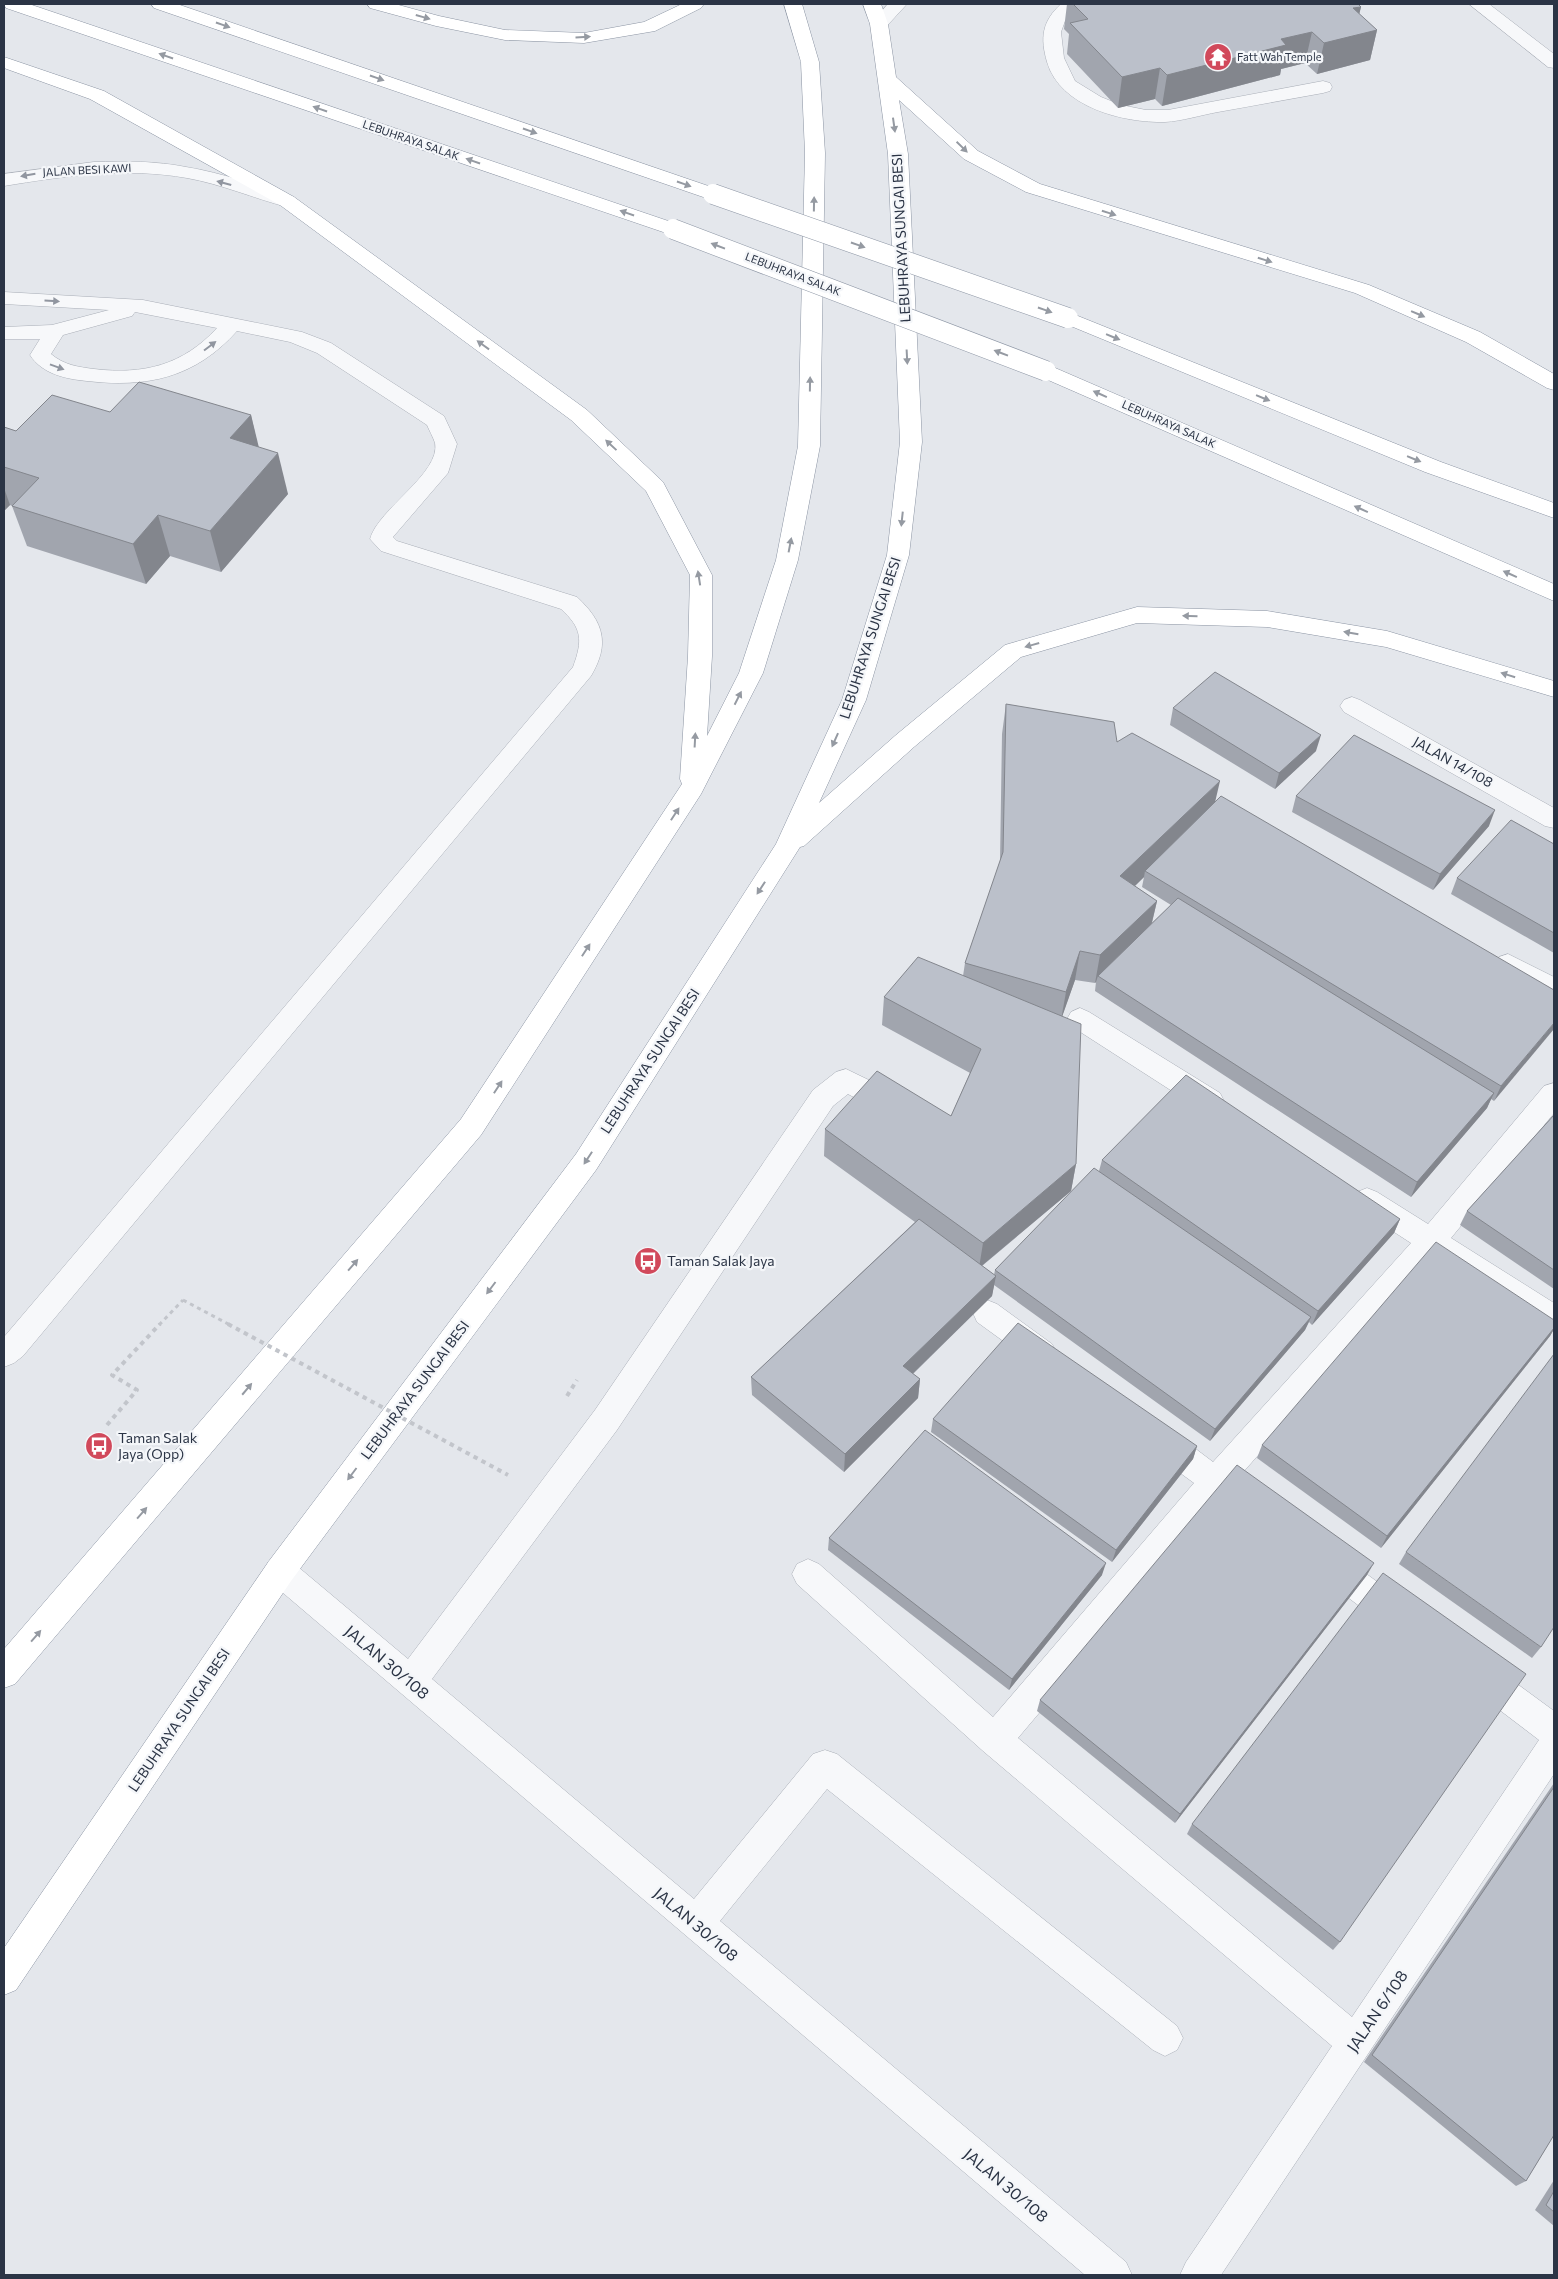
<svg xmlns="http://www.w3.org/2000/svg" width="1558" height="2279" viewBox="0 0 1558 2279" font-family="Commissioner,sans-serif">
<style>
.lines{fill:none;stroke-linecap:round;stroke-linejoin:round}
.minor-casing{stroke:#a9aeb7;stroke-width:1}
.highway-casing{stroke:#8b94a3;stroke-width:1}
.path-far1{stroke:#c2c5cb;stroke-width:3;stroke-dasharray:4 4;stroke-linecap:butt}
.path{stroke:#c2c5cb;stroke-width:4;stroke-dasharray:4.5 4.5;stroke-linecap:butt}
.minor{fill:#f7f8fa;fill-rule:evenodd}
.highway{fill:#fff;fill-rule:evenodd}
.highway-bridge-casing{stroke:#8b94a3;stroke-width:21;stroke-linecap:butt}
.path-bridge-far1{stroke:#c2c5cb;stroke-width:3;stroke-dasharray:4 4;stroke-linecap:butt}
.path-bridge{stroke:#c2c5cb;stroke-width:4;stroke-dasharray:4.5 4.5;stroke-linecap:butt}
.highway-bridge{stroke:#fff;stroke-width:20}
.wall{fill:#a1a5ae;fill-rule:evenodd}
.shaded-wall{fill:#83868d}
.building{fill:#bbc0ca;stroke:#83868d}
.oneway{fill:#959aa2}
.oneway2{fill:#9196a0}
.labels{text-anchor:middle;stroke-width:4.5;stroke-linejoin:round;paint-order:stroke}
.far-poi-label{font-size:11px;fill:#2b3445;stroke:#f4f6f9;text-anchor:start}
.far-street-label{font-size:11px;fill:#2b3445;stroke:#f4f6f9}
.street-label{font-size:14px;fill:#2b3445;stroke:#f4f6f9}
.poi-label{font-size:14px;fill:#2b3445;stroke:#f4f6f9;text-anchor:start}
.near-street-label{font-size:16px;fill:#2b3445;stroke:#f4f6f9}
</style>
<rect width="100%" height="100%" fill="#e4e7ec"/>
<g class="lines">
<!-- minor casing -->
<g class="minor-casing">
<g id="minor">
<path d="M888,4H907L885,28H873L870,24Z"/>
<path d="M1061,4H1080L1065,21L1061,32L1064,58L1075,81L1101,97L1121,105L1146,110H1168L1323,81L1330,83L1332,87L1330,91L1323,93C1288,99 1253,106 1218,112C1201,115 1182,121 1165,122C1123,123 1060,107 1047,62C1040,38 1042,21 1061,4Z"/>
<path d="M1469,4H1489L1554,54V68L1548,67Z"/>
<path d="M94,162C125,161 156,161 186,167C223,173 258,186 294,197L297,201L294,205L287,207C253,198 221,184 187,178C126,167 64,176 4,186V174Z"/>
<path d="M4,292L143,300L302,332L331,343L444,416L457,444L448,473L393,537L397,541L577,597C604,622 610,644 591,676L23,1356L14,1363L4,1367V1337L573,667C583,640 582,628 561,609L381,551L370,539C378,509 441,473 435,443C433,437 429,430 427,425L317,353L290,342L237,331C195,378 147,388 87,381C66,379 42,374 30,355L40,339H4V327L52,325L109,310L4,304ZM135,312L217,328C183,365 144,375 94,369C78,367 64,365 51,354L63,335L132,316Z"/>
<path d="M1352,697L1360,700L1554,808V828L1545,826L1344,712L1340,706L1344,700Z"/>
<path d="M1508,954L1554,977V999L1499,971L1495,964L1499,957Z"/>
<path d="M1080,1008L1089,1012L1220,1093L1224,1101L1220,1109L1210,1112L1200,1109L1071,1026L1067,1019L1071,1012Z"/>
<path d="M846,1069L904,1097L908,1105L904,1113C885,1119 865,1103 848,1094L833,1106L617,1430L432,1679L694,1899L813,1754L825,1750L837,1754L1177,2026L1183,2038L1177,2050L1165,2056L1153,2050L827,1789L720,1921L1126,2262L1132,2275H1085L269,1581L264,1571L269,1561L280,1556L291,1561L408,1659L595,1410L813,1090L836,1072Z"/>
<path d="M1554,1083V1113L1451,1238L1554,1303V1331L1544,1327L1434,1257L1237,1479L1244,1491L1240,1501L1229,1505L1218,1501L1018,1738L1352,2017L1539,1740L1468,1686L1463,1675L1468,1664L1479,1659L1490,1664L1554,1711V1774L1221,2275H1180L1186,2262L1332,2046L983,1751L797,1584L792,1574L797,1564L808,1559L819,1564L993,1717L1194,1483L1150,1451L1146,1441L1150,1431L1161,1427L1172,1431L1213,1462L1411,1243L1357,1208L1353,1200L1357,1192L1367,1188L1377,1192L1428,1224L1544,1086Z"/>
<path d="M987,1300L997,1304L1052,1344L1057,1353L1052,1362L1042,1366L1032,1362L977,1322L973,1313L977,1304Z"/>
<path d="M1328,1549L1339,1554L1409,1605L1414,1616L1409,1627L1398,1631L1387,1627L1317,1574L1312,1564L1317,1554Z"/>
</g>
</g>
<!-- highway casing -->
<g class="highway-casing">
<g id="highway">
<path d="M4,4H29L680,225L683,229L680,233H666L6,8Z"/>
<path d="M151,4H177L720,190L723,194L720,198H706L154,8Z"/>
<path d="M367,4H395L439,16L505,30L584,33L644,22L682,4H704L701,8L655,31L584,43L505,40L436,26L370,8Z"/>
<path d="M784,4H802L819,62L825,153L820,446L798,560L763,673L701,794L481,1135L15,1684L4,1688V1649L461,1119L682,784L680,779L688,656L690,575L646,491L571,420L280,205L90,99L4,68V57L104,91L294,197L587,410L663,482L712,575V656L707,736L739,673L776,560L798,446L805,153L801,62Z"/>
<path d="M863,4H881L888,24L896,77L978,151L1040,184L1369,285L1480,332L1554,374V390L1547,388L1466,342L1355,293L1026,192L964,159L899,100L908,154L922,442L909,555L866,700L819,803L896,735L1005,645L1137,607L1267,611L1387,631L1554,681V697L1386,647L1267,627L1137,623L1021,657L914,747L804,846L800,847L596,1170L291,1581L16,1990L4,1995V1948L269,1561L576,1154L776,844L842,700L887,555L900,442L888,154L870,24Z"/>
<path d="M1068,312L1441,462L1554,503V518L1425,472L1061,322L1058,318L1061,314Z"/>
<path d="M1046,364L1554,584V601L1039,376L1036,371L1039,366Z"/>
</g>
</g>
<!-- path-far1 -->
<path class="path-far1" d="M159,1325L183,1300"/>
<!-- path -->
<g class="path">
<path d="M567,1396L577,1380"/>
<path d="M107,1425L137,1390L112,1375L160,1324"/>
</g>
<!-- minor -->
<use href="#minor" class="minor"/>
<!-- highway -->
<use href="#highway" class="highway"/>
<!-- highway-bridge casing -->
<g class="highway-bridge-casing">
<g id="highway-bridge">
<path d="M713,194L1068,318"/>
<path d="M673,229L1046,371"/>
</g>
</g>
<!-- path-bridge-far1 -->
<path class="path-bridge-far1" d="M183,1300L230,1325"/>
<!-- path-bridge -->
<path class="path-bridge" d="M228,1324L508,1475"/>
<!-- highway-bridge -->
<use href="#highway-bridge" class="highway-bridge"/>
</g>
<!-- wall -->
<g class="wall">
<path d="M1067,4H1358L1361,7L1359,14L1377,30L1370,60L1317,74L1305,63L1281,69L1280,75L1162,106L1155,99L1118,108L1067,54L1069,34L1064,29Z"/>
<path d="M110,412L251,415L258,447L288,494L221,572L170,556L146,584L27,546L12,506L10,505L4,511V427L16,431Z"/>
<path d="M1006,704L1117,742L1215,802L1554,990L1494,1101L1491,1099L1487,1108L1411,1197L1095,991L1096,982L1095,983L1075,980L1062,1016L1076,1164L1071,1191L982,1266L994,1275L995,1270L1099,1171L1102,1160L1400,1219L1394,1233L1312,1325L1309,1322L1305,1330L1210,1441L994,1285L992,1296L913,1374L920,1379L918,1398L844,1472L752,1395L751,1377L915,1222L824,1156L825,1129L951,1116L970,1073L882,1025L884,997L963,976L965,963L1000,862L1002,734ZM1144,877L1142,887L1171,905L1152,923L1157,901L1135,886Z"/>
<path d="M1173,708L1316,751L1275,789L1170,725Z"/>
<path d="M1296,796L1489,826L1433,890L1292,812Z"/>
<path d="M1554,844V953L1451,894L1457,878Z"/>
<path d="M1554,1115V1289L1460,1225L1467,1211Z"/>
<path d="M1554,1320V1329L1550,1336L1381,1548L1257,1458L1262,1445Z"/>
<path d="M933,1419L1197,1446L1193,1459L1112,1562L931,1432Z"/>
<path d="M829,1538L1102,1575L1009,1690L828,1550Z"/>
<path d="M1406,1552L1541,1647L1532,1658L1399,1564Z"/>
<path d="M1367,1575L1175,1823L1037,1711L1040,1700Z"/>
<path d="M1554,1783V2135L1526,2181L1516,2186L1364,2062Z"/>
<path d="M1192,1824L1340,1942L1333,1950L1187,1834Z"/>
<path d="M1554,2180V2226L1535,2210Z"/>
</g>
<!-- shaded-wall -->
<g class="shaded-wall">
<path d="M1361,7L1354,35L1377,30L1370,60L1317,74L1324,43L1353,8Z"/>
<path d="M1312,32L1305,63L1281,69L1280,75L1162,106L1167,75L1281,39Z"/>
<path d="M1160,68L1155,99L1118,108L1122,77Z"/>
<path d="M251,415L261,456L230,438Z"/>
<path d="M278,453L288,494L221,572L210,531Z"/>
<path d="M4,488L10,505L4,511Z"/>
<path d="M158,515L170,556L146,584L133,544Z"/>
<path d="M1321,735L1316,751L1275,789L1279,773Z"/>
<path d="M1220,781L1213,811L1145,871L1144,877L1115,905L1120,876Z"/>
<path d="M1495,810L1489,826L1433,890L1440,874Z"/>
<path d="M1157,901L1150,930L1098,976L1096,982L1095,983L1100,955Z"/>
<path d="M1080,951L1075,980L1061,1020L1066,992Z"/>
<path d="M1554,1023V1029L1494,1101L1501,1086Z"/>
<path d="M1494,1093L1487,1108L1411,1197L1417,1182Z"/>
<path d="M1076,1164L1071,1191L979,1268L983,1243Z"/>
<path d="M1400,1219L1394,1233L1312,1325L1318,1311Z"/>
<path d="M996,1276L992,1296L901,1385L903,1366Z"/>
<path d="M1311,1317L1305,1330L1210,1441L1215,1429Z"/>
<path d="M1554,1328V1329L1550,1336L1381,1548L1387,1536Z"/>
<path d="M920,1379L918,1398L844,1472L845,1454Z"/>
<path d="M1197,1446L1193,1459L1112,1562L1116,1550Z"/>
<path d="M1106,1563L1102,1575L1009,1690L1012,1679Z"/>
<path d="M1374,1563L1367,1575L1175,1823L1180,1814Z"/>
</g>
<!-- building -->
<g class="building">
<path d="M1073,4H1358L1361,7L1353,8L1377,30L1324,43L1312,32L1281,39L1286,45L1167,75L1160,68L1122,77L1070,23L1088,19Z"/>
<path d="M139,382L251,415L230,438L278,453L210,531L158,515L133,544L12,506L39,478L4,467V427L16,431L52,395L110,412Z"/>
<path d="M1215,672L1321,735L1279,773L1173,708Z"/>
<path d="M1006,704L1114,722L1117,742L1132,733L1220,781L1120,876L1157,901L1100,955L1080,951L1066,992L965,963L1003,852Z"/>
<path d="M1354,735L1495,810L1440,874L1296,796Z"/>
<path d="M1221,796L1554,990V1023L1501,1086L1145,871Z"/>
<path d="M1511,820L1554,844V933L1457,878Z"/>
<path d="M1178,898L1494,1093L1417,1182L1098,976Z"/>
<path d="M918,957L1081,1024L1076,1164L983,1243L825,1129L877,1071L951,1116L981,1049L884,997Z"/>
<path d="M1186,1075L1400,1219L1318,1311L1102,1160Z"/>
<path d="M1554,1115V1270L1467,1211Z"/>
<path d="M1094,1168L1311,1317L1215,1429L995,1270Z"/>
<path d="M919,1219L996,1276L903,1366L920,1379L845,1454L751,1377Z"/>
<path d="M1436,1242L1554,1320V1328L1387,1536L1262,1445Z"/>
<path d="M1018,1323L1197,1446L1116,1550L933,1419Z"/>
<path d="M1554,1354V1627L1541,1647L1406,1552Z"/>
<path d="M925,1430L1106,1563L1012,1679L829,1538Z"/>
<path d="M1237,1465L1374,1563L1180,1814L1040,1700Z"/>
<path d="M1383,1573L1526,1674L1340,1942L1192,1824Z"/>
<path d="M1554,1787V2135L1526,2181L1372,2055Z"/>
<path d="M1554,2191V2212L1546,2205Z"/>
</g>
<!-- one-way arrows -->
<defs><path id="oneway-solid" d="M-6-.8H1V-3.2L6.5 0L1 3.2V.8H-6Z" transform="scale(1.25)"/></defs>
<g class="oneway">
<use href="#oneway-solid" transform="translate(423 17) rotate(16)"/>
<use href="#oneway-solid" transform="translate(223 25) rotate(19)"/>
<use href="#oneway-solid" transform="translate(583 37) rotate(-3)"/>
<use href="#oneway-solid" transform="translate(166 56) rotate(-161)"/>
<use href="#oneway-solid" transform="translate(377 78) rotate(19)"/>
<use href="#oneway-solid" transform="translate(320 109) rotate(-161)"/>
<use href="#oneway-solid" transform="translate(894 125) rotate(82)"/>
<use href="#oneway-solid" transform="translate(530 131) rotate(19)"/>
<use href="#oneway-solid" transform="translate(962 147) rotate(44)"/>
<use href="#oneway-solid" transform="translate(473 161) rotate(-161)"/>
<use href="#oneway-solid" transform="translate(684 184) rotate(19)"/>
<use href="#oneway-solid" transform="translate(814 204) rotate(-89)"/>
<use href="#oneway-solid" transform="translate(627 213) rotate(-161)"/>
<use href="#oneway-solid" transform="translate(1109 213) rotate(18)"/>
<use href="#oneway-solid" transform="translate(858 245) rotate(19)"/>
<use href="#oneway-solid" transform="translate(718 246) rotate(-159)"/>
<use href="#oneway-solid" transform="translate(1265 260) rotate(17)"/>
<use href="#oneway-solid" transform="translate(1045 310) rotate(19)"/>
<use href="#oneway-solid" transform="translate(1418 314) rotate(23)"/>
<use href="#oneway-solid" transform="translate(1113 337) rotate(22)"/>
<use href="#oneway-solid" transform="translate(483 345) rotate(-144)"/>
<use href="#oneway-solid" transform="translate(1001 353) rotate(-159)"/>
<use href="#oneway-solid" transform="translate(907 357) rotate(87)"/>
<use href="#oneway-solid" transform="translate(810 384) rotate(-89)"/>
<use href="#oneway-solid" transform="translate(1100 394) rotate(-156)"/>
<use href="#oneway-solid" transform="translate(1263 398) rotate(22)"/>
<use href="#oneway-solid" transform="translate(611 445) rotate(-137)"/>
<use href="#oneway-solid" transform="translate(1414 459) rotate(22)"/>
<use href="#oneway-solid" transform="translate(1361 509) rotate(-156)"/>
<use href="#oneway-solid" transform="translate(902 519) rotate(96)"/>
<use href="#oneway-solid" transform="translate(790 545) rotate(-79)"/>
<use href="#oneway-solid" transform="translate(1510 574) rotate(-156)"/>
<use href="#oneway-solid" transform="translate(699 578) rotate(-99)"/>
<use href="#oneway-solid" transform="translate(1190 616) rotate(-178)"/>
<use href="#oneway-solid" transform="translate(1351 633) rotate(-170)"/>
<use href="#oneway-solid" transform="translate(1032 645) rotate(164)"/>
<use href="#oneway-solid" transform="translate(1508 675) rotate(-163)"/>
<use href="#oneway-solid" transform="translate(738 698) rotate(-63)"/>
<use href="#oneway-solid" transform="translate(695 740) rotate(-87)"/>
<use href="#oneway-solid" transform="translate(835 740) rotate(114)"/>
<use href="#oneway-solid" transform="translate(675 814) rotate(-57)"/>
<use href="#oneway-solid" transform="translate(761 888) rotate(123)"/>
<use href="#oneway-solid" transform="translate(586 950) rotate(-57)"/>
<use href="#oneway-solid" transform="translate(498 1087) rotate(-57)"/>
<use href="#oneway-solid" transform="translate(588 1158) rotate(123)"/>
<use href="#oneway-solid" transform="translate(353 1265) rotate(-49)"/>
<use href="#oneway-solid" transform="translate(491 1288) rotate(127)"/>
<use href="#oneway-solid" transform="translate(247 1389) rotate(-50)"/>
<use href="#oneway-solid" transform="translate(352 1474) rotate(127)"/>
<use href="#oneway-solid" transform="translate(142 1513) rotate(-49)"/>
<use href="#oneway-solid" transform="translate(36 1636) rotate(-49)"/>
</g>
<g class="oneway2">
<use href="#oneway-solid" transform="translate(28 175) rotate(170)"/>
<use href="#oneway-solid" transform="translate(224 183) rotate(-165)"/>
<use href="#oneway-solid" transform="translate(52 301) rotate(3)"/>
<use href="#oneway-solid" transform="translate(210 346) rotate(-37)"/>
<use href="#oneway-solid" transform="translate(57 367) rotate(20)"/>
</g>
<!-- icons -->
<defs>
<g id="temple-disc" transform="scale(1.4375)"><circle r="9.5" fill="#d1495b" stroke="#f4f6f9"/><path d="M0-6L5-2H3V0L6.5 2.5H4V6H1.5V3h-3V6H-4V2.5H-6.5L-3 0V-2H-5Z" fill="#fff"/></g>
<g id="bus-disc" transform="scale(1.4375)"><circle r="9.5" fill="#d1495b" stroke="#f4f6f9"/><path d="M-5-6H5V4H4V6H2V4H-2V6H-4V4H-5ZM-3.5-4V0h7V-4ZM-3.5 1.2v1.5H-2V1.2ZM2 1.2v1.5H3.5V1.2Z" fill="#fff"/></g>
</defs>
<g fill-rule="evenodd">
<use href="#temple-disc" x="1218" y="57"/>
<use href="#bus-disc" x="648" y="1261"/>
<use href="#bus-disc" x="99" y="1446"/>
</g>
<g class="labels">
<!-- far-poi labels -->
<g class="far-poi-label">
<text x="1237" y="61">Fatt Wah Temple</text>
</g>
<!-- far-street labels -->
<g class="far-street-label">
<text transform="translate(411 140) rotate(19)" y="4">LEBUHRAYA SALAK</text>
<text transform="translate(87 170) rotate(-3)" y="4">JALAN BESI KAWI</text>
<text transform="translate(793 274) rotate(21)" y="4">LEBUHRAYA SALAK</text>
<text transform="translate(1169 424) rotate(24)" y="4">LEBUHRAYA SALAK</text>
</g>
<!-- street labels -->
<g class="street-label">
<text transform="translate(901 238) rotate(-93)" y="5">LEBUHRAYA SUNGAI BESI</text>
<text transform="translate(870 638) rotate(-72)" y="5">LEBUHRAYA SUNGAI BESI</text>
<text transform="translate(1453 762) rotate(29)" y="5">JALAN 14/108</text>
<text transform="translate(650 1061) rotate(-57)" y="5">LEBUHRAYA SUNGAI BESI</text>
<text transform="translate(415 1390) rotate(-53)" y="5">LEBUHRAYA SUNGAI BESI</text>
<text transform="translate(179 1720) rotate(-56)" y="5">LEBUHRAYA SUNGAI BESI</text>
</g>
<!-- poi labels -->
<g class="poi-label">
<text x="667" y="1266">Taman Salak Jaya</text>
<text x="118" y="1443">Taman Salak<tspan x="118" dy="16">Jaya (Opp)</tspan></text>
</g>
<!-- near-street labels -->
<g class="near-street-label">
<text transform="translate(387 1662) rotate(40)" y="6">JALAN 30/108</text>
<text transform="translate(696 1924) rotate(40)" y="6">JALAN 30/108</text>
<text transform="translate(1377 2011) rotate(-56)" y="6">JALAN 6/108</text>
<text transform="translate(1006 2185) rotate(40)" y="6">JALAN 30/108</text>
</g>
</g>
<!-- border -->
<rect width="1558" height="2279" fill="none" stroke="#2b3445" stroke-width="10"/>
</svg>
